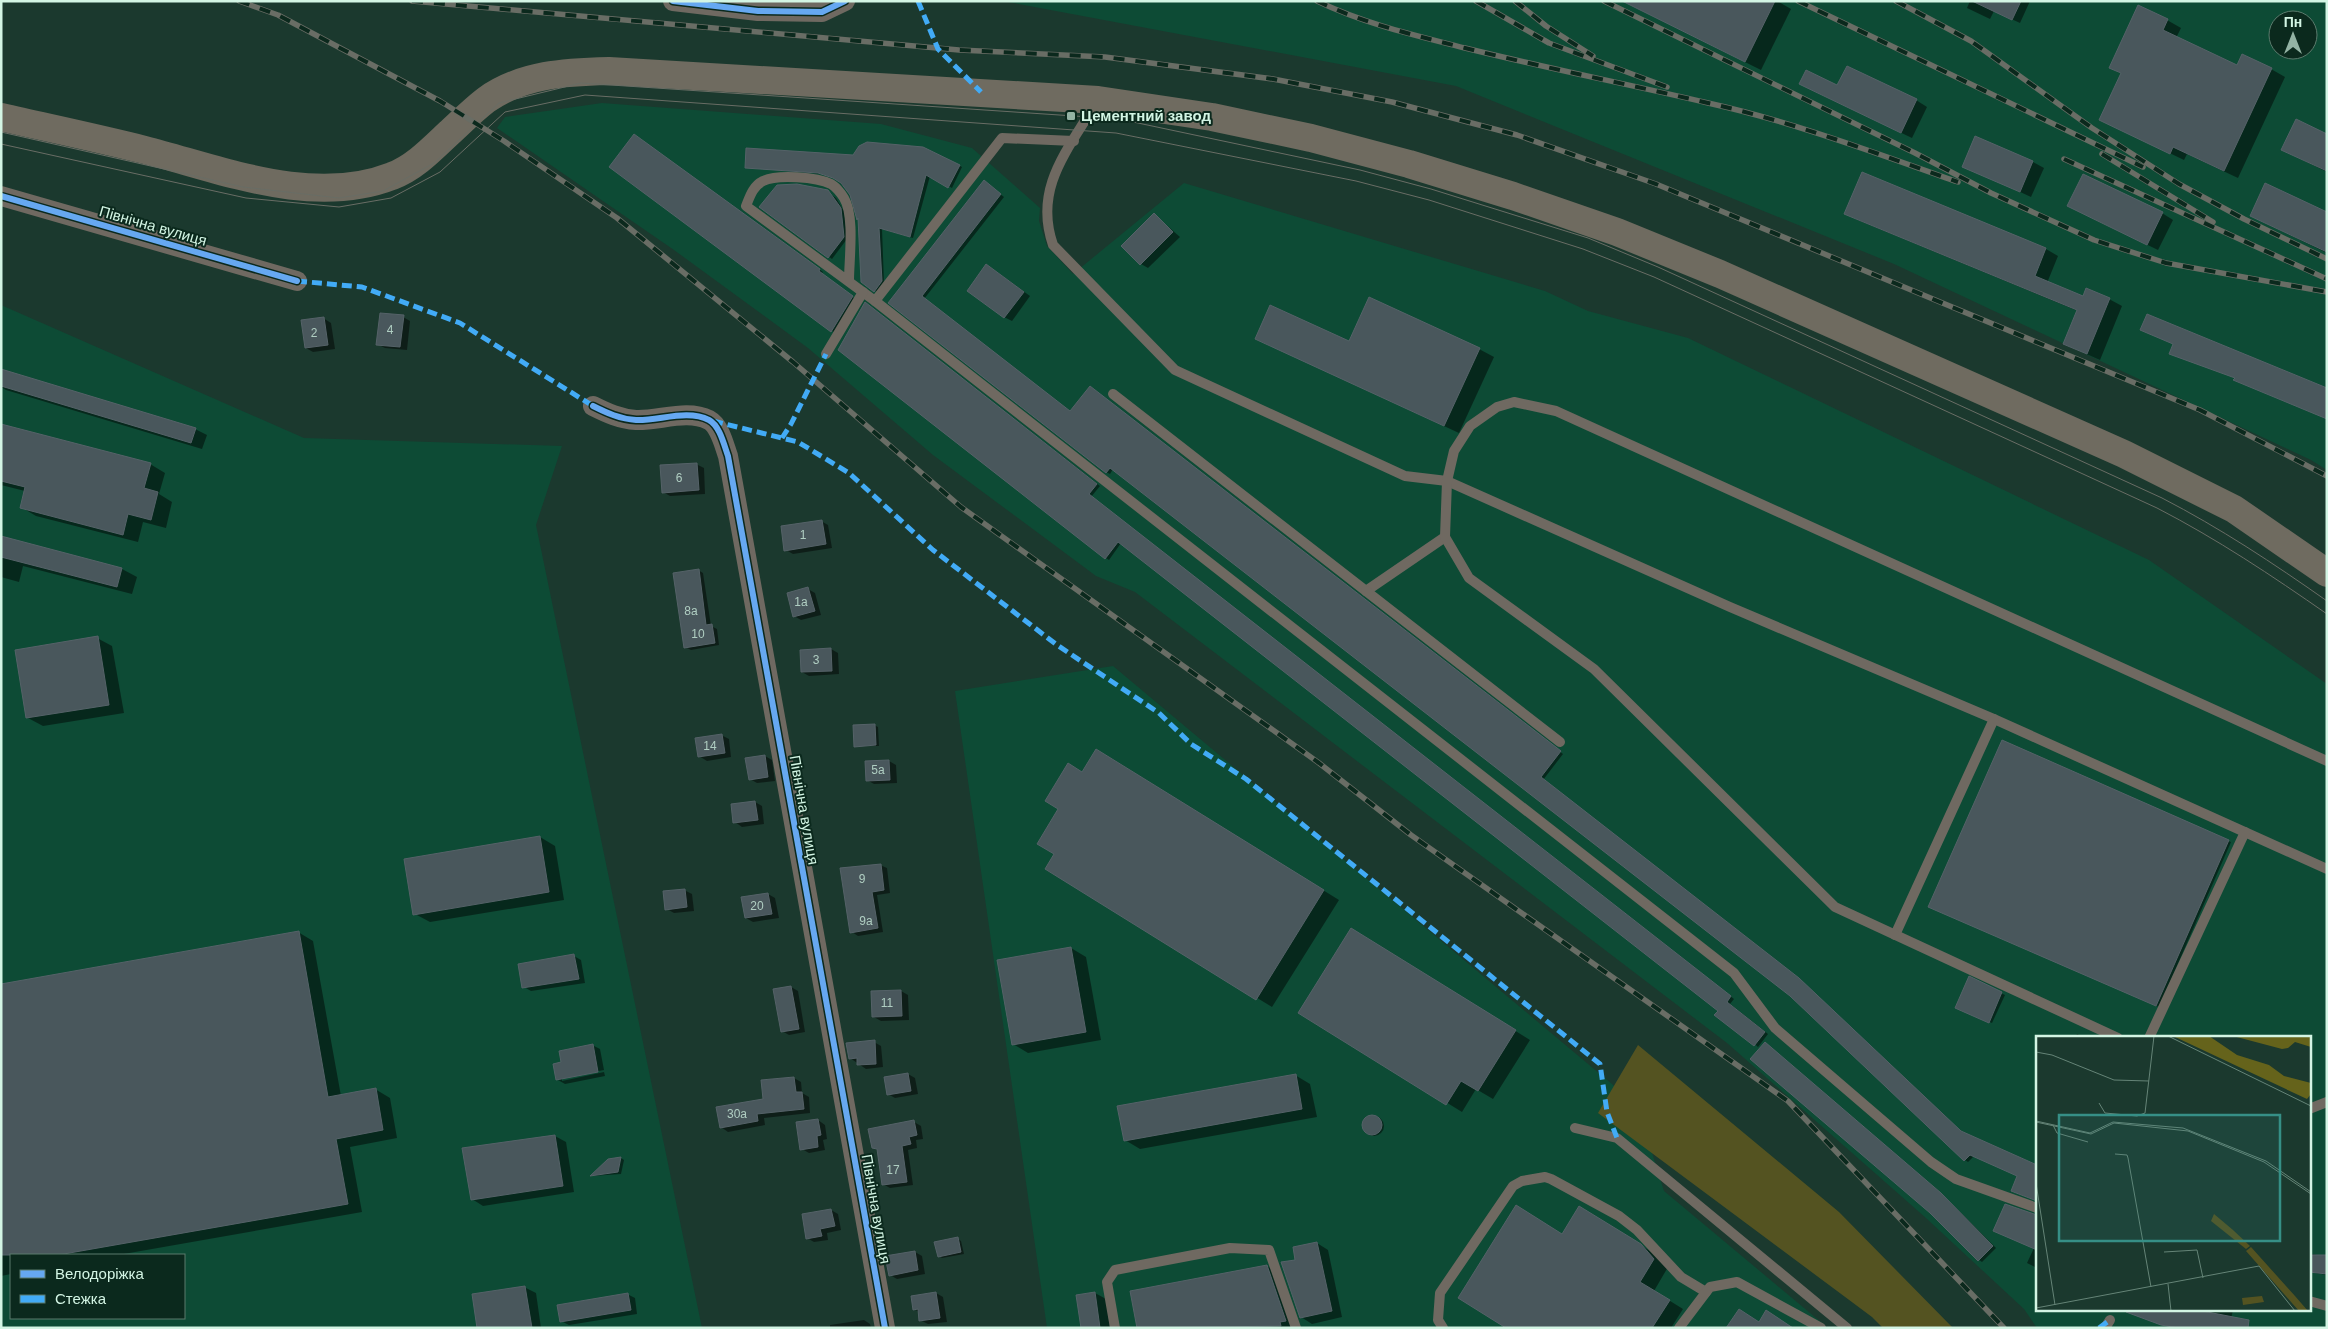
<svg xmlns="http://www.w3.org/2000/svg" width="2328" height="1329" viewBox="0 0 2328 1329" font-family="Arial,sans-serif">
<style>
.built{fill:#0d4b35;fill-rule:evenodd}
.green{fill:#545321}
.shadow{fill:#0007}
.building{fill:#49575c;stroke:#556268}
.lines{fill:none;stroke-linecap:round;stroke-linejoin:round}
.lane{stroke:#6f6961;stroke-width:10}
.street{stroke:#6f6961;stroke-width:20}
.secondary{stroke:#6f6b60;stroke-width:28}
.tram{stroke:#696d65;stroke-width:1}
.rail-casing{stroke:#696d65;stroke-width:5.5}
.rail{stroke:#0b291d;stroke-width:4;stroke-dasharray:11;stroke-linecap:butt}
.quiet{stroke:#42abf6;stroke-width:5;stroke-dasharray:10 5;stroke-linecap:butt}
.cycleway-casing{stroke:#0b291d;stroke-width:9}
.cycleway{stroke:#66a8f1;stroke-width:6}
.poi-dot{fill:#93b3a4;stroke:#0b291d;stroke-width:2}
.labels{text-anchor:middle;stroke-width:4;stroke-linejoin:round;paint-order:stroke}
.number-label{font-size:12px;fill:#b0cec2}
.poi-label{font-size:15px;font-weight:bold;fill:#d3f5e4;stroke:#0b291d;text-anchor:start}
.street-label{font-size:15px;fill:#d3f5e4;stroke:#0b291d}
.inset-road{fill:none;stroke:#658477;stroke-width:1}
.view{fill:#368f86;fill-opacity:0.15;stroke:#368f86;stroke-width:2.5}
.inset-edge{fill:none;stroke:#d3f5e4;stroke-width:2.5}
</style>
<rect width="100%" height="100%" fill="#1b392e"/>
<!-- built -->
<g class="built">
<path d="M1003,1H2327V470L2311,460L1894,264L1456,86ZM2278,20H2308V50H2278Z"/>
<path d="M602,103L881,124L972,148L1040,208L1039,221L1047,246L1073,274L1184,183L1545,291L1588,311L1688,338L2149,560L2327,684V1328H2037L2024,1309L1926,1218L1727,1043L1135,592L1096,576L933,455L808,348L674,250L497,128L505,117ZM2037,1038H2309V1310H2037Z"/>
<path d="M1,305L304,438L562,446L536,525L702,1328H1ZM11,1255H184V1318H11Z"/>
<path d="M1113,666L1637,1105L1664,1191L1828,1328H1047L955,691Z"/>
</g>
<!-- green -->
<path class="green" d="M1638,1045L1839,1212L1953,1328H1883L1872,1317L1598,1113Z"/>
<!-- shadow -->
<g class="shadow">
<path d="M1622,1H1777L1791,9L1761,70Z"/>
<path d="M1970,1H2030L2020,23L1994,11L1990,19L1967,8Z"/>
<path d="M2167,20L2181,28L2176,38L2238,66L2271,69L2285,77L2238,178L2187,154L2184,160L2101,120L2122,74L2110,67Z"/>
<path d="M1838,87L1916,100L1927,107L1912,138L1812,90Z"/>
<path d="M2327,135V172L2283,150Z"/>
<path d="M923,148L962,167L952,188L930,176L913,238L882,229L884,283L877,292L874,290L859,220L851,195L837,179L822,174L746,167Z"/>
<path d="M2033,162L2044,168L2031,197L1964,166Z"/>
<path d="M611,167L755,222L823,272L821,274L855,299L835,333Z"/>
<path d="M1862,173L2046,249L2058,256L2047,283L2084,298L2109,299L2122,306L2100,360L2064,344L2078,311L1858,220L1846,213Z"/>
<path d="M987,184L1004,197L924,299L1070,413L1093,389L1563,754L1543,780L1964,1134L2019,1176L1974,1156L1968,1162L1965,1160L1791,995L1113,469L1110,474L1106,472L890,302Z"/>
<path d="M822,189L836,198L844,211L847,239L832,259L761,207Z"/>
<path d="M2080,212L2162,213L2173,220L2158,250Z"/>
<path d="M2327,213V253L2251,216Z"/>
<path d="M1155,215L1180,237L1148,268L1141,264Z"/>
<path d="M994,270L1030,296L1012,321L1004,317Z"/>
<path d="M868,306L1100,486L1091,497L1734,999L1730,1004L1768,1034L1758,1047L1719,1010L1121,543L1109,560L1106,558Z"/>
<path d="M403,317L410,321L407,350L385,348L377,344Z"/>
<path d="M323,318L331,323L335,349L313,352L306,348Z"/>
<path d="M1256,339L1479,349L1494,357L1459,433Z"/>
<path d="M1,370L195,429L207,435L202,449L6,390L1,387Z"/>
<path d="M1,425L150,464L165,473L159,494L172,502L166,528L143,522L138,542L36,516L21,507L25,491L1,485Z"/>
<path d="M696,464L704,468L705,494L670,496L663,492Z"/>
<path d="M821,521L828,525L832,548L793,554L786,550Z"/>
<path d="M1,538L122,569L137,577L132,594L23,566L19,582L1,577Z"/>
<path d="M698,570L703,573L711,626L717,629L719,645L691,650L685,647Z"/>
<path d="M808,589L815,593L821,615L801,620L794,616Z"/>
<path d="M97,638L112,646L124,713L43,726L28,718Z"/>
<path d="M831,649L838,653L839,674L809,676L802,672Z"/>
<path d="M874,725L878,727L879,746H856Z"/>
<path d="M721,735L729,739L731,757L707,761L699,756Z"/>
<path d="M765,756L772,760L775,781L757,783L750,779Z"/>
<path d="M1112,759L1339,900L1272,1007L1046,869L1056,854L1083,773Z"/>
<path d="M889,761L896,765L897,783L874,784L867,780Z"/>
<path d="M755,802L762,806L764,824L742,827L735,822Z"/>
<path d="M540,837L555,846L564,900L430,922L415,914Z"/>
<path d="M2228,841L2231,842L2159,1007L1933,908Z"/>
<path d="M880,865L887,868L890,893L877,895L883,932L858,936L852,932Z"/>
<path d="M684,890L692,894L694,911L674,913L667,909Z"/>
<path d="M768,894L775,898L779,918L753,922L746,918L743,898Z"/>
<path d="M298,932L313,941L341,1096L375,1089L390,1098L397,1138L350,1147L362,1212L118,1255H11V1274L1,1276V985Z"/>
<path d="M1366,938L1530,1040L1493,1099L1476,1089L1462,1112L1300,1012Z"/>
<path d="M1071,948L1086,957L1101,1040L1028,1053L1013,1044Z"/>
<path d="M574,956L581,960L585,983L531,991L524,987Z"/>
<path d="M1969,978L2005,995L1992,1023L1959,1009Z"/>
<path d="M791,987L798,991L805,1032L789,1035L782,1031Z"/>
<path d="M901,991L908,995L909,1020L881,1021L874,1017L873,992Z"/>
<path d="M2077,1034L2085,1038H2075Z"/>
<path d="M874,1042L881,1046L883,1067L866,1069L850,1058Z"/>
<path d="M592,1045L600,1049L604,1070L562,1078V1081L604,1072L605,1076L565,1084L558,1080L563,1063Z"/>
<path d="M1768,1046L1944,1196L1996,1248L1982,1262L1979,1260Z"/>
<path d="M908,1074L915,1078L918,1094L895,1098L888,1094L885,1078Z"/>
<path d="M1295,1075L1310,1084L1317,1117L1140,1149L1125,1140Z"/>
<path d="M794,1078L801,1082L802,1093L809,1097L810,1113L764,1118L765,1125L728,1132L721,1127L765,1100Z"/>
<circle cx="1374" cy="1126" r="10"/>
<path d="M818,1120L825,1125L827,1139L823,1140L825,1150L809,1153L802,1149Z"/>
<path d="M914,1122L921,1126L923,1139L916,1140L917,1148L908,1150L913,1185L890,1188L883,1184L879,1151L873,1147Z"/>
<path d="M555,1136L566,1142L574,1192L483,1206L472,1199Z"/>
<path d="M621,1158L624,1160L621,1174L592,1176L609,1160Z"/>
<path d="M831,1210L838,1214L841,1230L827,1233L828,1240L814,1242L807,1238Z"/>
<path d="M2037,1215V1268L2027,1263L2034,1248Z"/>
<path d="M1593,1216L1655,1254L1668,1267L1654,1291L1683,1309L1671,1328H1505L1563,1235Z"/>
<path d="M958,1239L961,1241L964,1254L942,1258L939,1256Z"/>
<path d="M1317,1243L1328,1250L1342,1317L1312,1324L1301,1317L1297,1261Z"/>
<path d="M915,1252L922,1256L925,1274L897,1279L890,1275Z"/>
<path d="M2309,1254L2327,1256V1275L2309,1272Z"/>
<path d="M1267,1266L1281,1275L1299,1328H1138Z"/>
<path d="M524,1287L536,1293L541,1328H478Z"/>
<path d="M936,1293L943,1297L947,1322L928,1324L920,1320L919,1312L914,1309Z"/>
<path d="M1095,1293L1106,1299L1110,1328H1082Z"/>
<path d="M627,1294L635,1298L637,1314L569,1325L561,1321Z"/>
<path d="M2122,1310H2233L2229,1328H2175Z"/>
<path d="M864,1320L870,1324L871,1328H830V1325Z"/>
</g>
<!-- building -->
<g class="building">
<path d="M1622,1H1775L1745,62Z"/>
<path d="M1972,1H2021L2012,20Z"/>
<path d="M2138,5L2168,19L2163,30L2237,65L2242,54L2272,68L2224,171L2173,147L2170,154L2099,120L2121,73L2109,68Z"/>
<path d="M1847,66L1917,99L1901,133L1799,84L1806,70L1837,85Z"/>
<path d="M2296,119L2327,134V171L2281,150Z"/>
<path d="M634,134L820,269L819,271L853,296L831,332L609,167Z"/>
<path d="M1975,136L2033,161L2020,192L1962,167Z"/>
<path d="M867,142L923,147L960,165L948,188L926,175L910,237L879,228L882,281L874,292L861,282L858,218L857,220L850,195L841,183L833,178L818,173L745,168L746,148L853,155L859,146Z"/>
<path d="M1862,172L2046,248L2035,276L2083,296L2086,288L2110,298L2087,354L2063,344L2077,310L1844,214Z"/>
<path d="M2083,174L2163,212L2147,245L2067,206Z"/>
<path d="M984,180L1001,194L922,296L1070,411L1090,386L1561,751L1541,777L1799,978L1961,1131L2037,1165V1201L2011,1191L2017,1176L1970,1155L1964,1161L1790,996L1110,468L1106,473L888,303Z"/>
<path d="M2265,183L2327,212V252L2250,216Z"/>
<path d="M797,184L828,190L841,208L844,237L828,258L759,207L777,185Z"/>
<path d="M1154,213L1173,232L1140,265L1121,246Z"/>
<path d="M986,264L1024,292L1004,318L967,291Z"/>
<path d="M1369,297L1480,348L1444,426L1255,339L1270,305L1349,341Z"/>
<path d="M865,302L1097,484L1089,494L1731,996L1727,1002L1765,1032L1754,1046L1714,1015L1718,1011L1118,542L1105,559L838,350Z"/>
<path d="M380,313L404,315L400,347L376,345Z"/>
<path d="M2147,314L2327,388V419L2233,380L2235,378L2169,354L2173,344L2140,330Z"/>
<path d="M324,317L328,345L305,348L301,320Z"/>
<path d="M1,369L196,428L191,443L1,386Z"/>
<path d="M1,424L151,463L144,488L158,492L151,520L128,514L123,535L20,508L25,487L1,481Z"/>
<path d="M697,463L699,490L662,493L660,465Z"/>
<path d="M822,520L826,544L784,551L781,526Z"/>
<path d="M1,536L122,568L117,587L1,557Z"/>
<path d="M699,569L706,625L712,624L715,643L684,648L673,573Z"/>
<path d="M808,587L815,611L793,617L787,593Z"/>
<path d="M98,636L109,705L26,718L15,650Z"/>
<path d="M831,648L832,671L801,672L800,650Z"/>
<path d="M875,724L876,745L854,747L853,725Z"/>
<path d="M722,734L725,753L698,757L695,738Z"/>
<path d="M2002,740L2229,840L2156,1006L1928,907Z"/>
<path d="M1096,749L1324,890L1256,1000L1045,869L1054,854L1037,844L1058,809L1045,801L1068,763L1082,772Z"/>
<path d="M765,755L768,777L749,780L745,758Z"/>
<path d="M889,760L890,780L866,781L865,761Z"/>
<path d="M755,801L758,820L733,823L731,804Z"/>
<path d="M540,836L549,892L413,915L404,859Z"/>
<path d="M881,864L884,890L872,892L878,928L850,933L840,868Z"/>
<path d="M685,889L687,907L665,910L663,891Z"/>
<path d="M768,893L772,914L745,918L741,897Z"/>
<path d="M1351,928L1516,1030L1478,1091L1461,1081L1446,1105L1298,1013Z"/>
<path d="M299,931L328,1097L376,1088L383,1130L336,1139L348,1204L58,1255H1V984Z"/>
<path d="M1071,947L1086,1032L1012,1045L997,960Z"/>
<path d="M574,954L579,979L522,988L518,964Z"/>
<path d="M1969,976L2002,992L1989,1023L1955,1008Z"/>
<path d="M791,986L799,1029L781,1032L773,989Z"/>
<path d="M901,990L902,1016L872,1017L871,991Z"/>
<path d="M875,1040L876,1064L857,1065V1058L849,1059L846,1043Z"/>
<path d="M1765,1042L1941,1193L1993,1246L1978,1261L1930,1213L1750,1059Z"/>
<path d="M593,1044L598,1072L556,1080L553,1064L561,1062L559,1051Z"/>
<path d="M908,1073L911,1091L887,1095L884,1077Z"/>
<path d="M1296,1074L1302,1109L1124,1141L1117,1106Z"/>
<path d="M794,1077L796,1092H802L804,1109L757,1114L758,1121L720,1128L716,1107L763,1099L761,1080Z"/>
<circle cx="1372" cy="1125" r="10"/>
<path d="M818,1119L821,1135L817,1136L818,1147L800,1150L796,1122Z"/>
<path d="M914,1120L917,1135L909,1137L911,1144L902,1146L907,1182L882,1185L877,1149L872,1148L868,1129Z"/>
<path d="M555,1135L563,1186L471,1200L462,1148Z"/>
<path d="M621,1157L618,1172L590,1176L608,1159Z"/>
<path d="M2005,1204L2037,1215V1250L1993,1231Z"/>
<path d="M1516,1205L1562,1234L1579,1206L1641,1244L1654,1259L1640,1282L1670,1300L1652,1328H1506L1458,1298Z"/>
<path d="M831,1209L835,1226L820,1229L822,1236L806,1239L802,1214Z"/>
<path d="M958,1237L961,1252L938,1257L934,1242Z"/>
<path d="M1317,1242L1332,1311L1300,1318L1281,1262L1295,1260L1293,1247Z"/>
<path d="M915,1251L918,1270L889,1276L885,1256Z"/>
<path d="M2309,1255H2327V1274L2309,1272Z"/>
<path d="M1267,1265L1286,1321L1280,1322L1281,1326L1137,1328L1130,1291Z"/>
<path d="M525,1286L532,1328H477L472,1294Z"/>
<path d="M936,1292L940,1318L919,1321L918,1309L913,1310L911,1296Z"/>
<path d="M1095,1292L1100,1328H1081L1076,1295Z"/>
<path d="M628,1293L631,1310L560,1322L557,1305Z"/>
<path d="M1739,1309L1759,1322L1766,1310L1793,1328H1726Z"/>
<path d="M2126,1310H2197L2249,1320L2248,1328H2178L2161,1325L2126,1312Z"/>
</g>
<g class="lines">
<!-- lane -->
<g class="lane">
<path d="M1097,101C1069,149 1033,187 1053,245L1175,370L1405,476L1447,481L1730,607L1994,719L2327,869"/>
<path d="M849,281C849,259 855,216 844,198C841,193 835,186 831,184C817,177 777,174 763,181C753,186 750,196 746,206L875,301L1002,138L1074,141"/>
<path d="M875,301L1734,973L1775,1028L1931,1162L1956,1179L2037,1208"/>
<path d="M826,354L863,292"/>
<path d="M1113,394L1366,591L1445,537"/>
<path d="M1366,591L1560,742"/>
<path d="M1895,935L1994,719"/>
<path d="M2118,1038L1835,907L1594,669L1469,578L1445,537L1447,481L1454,451L1470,426L1497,407L1514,402L1556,411L2327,761"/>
<path d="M2149,1038L2245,832"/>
<path d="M2309,1109L2327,1102"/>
<path d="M1575,1128L1617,1138L1847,1328"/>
<path d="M2309,1301L2327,1306"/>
<path d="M1115,1328L1107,1282L1115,1270L1230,1248L1269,1250L1296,1328"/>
<path d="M1443,1328L1438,1320L1440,1293L1513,1186L1522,1181L1545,1177L1551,1179L1619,1216L1637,1230L1681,1277L1706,1292"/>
<path d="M1679,1328L1710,1287L1737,1282L1821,1328"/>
<path d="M2105,1328L2110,1320"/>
</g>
<!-- street -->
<g class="street">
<path d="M673,1L758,11L822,12L845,1"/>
<path d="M1,196L297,281"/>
<path d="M593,406C607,413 620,419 636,420C659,421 687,409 709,420C720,426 724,445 728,456L885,1328"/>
</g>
<!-- secondary -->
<path class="secondary" d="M1,117C49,128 97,138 145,150C223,170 313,207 392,176C414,168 432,149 449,133C461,122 473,110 486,100C522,74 566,72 609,71L1098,100L1212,117L1311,138L1409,164L1513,196L1617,232L1720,274L2124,454L2234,509L2327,573"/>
<!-- tram -->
<g class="tram">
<path d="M1,132L243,187L339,198L383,191L434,163L499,103L581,83L1119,119L1360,170L1431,189L1588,238L1658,267L2162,498C2220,528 2273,563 2327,601"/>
<path d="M1,144L246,198L339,207L391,198L440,172L505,112L585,95L1116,133L1356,181L1429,200L1583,249L1654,277L2157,508C2217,539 2271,575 2327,614"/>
</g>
<!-- rail casing -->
<g class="rail-casing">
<g id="rail">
<path d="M239,1L278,15L440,101L504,141L617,218L793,362L961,507L1319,763L1411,835L1788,1101L2004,1328"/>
<path d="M412,1L959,50L1105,57L1273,79L1392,102L1517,135L1656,184L2200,410L2327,476"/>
<path d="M1317,1C1365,24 1414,35 1465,48C1546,68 1627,84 1708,103C1794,122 1875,153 1958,182"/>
<path d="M1476,1L1549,43L1667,87"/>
<path d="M1515,1L1546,26L1593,56"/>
<path d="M1604,1L1915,153L1991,193L2094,240L2166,263L2327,292"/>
<path d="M1798,1L2143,167"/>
<path d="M1896,1L1971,41L2092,128L2179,184L2244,219L2327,259"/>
<path d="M2102,154L2213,222"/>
<path d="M2064,159L2327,279"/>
</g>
</g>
<!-- rail -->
<use href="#rail" class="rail"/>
<!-- quiet -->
<g class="quiet">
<path d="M918,1L938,49L981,92"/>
<path d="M297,281L362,287L460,323L593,406"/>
<path d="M713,421L798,442L849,473L933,550L1057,645L1159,713L1191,744L1246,779L1600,1064L1607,1112L1617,1138"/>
<path d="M782,438L791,424L826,354"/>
<path d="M2099,1328L2110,1320"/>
</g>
<!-- cycleway casing -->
<g class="cycleway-casing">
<g id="cycleway">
<path d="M673,1L758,11L822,12L845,1"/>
<path d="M1,196L297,281"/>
<path d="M593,406C607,413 620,419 636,420C659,421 687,409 709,420C720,426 724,445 728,456L885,1328"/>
</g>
</g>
<!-- cycleway -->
<use href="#cycleway" class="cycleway"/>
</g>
<!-- markers -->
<rect class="poi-dot" x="1066" y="111" width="10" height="10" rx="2.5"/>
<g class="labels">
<!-- number labels -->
<g class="number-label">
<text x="390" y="334">4</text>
<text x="314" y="337">2</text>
<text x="679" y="482">6</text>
<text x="803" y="539">1</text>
<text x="801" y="606">1а</text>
<text x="691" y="615">8а</text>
<text x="698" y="638">10</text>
<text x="816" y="664">3</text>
<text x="710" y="750">14</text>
<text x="878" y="774">5а</text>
<text x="862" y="883">9</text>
<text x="757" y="910">20</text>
<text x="866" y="925">9а</text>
<text x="887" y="1007">11</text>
<text x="737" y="1118">30а</text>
<text x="893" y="1174">17</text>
</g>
<!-- poi labels -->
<g class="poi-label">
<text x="1081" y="121">Цементний завод</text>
</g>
<!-- street labels -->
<g class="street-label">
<text transform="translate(153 226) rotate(16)" y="5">Північна вулиця</text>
<text transform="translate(804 810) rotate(80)" y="5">Північна вулиця</text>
<text transform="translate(876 1209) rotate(80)" y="5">Північна вулиця</text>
</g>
</g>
<!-- overview -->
<g transform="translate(2036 1036)">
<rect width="275" height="275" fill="#1b392e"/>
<path d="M178,178L197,194L214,210L210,213L175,185ZM215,211L259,260L272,275H263L210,215ZM226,260L228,266L207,269L206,262Z" fill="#545321"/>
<path d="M137,0H173L201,19L233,29L248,40L275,47V58L271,63ZM197,0H275V11L259,6L252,12L246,13Z" fill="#65631b"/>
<path class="inset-road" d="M132,0L275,70M0,16L16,19L78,44L113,45M63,67L69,77L101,80L109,77L118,0M0,85L54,97L77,86L147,92L230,125L275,156M0,86L55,98L78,87L152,95L228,126L275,158M17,89L21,97L52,106M79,118L91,119L92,122L115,251M0,147L19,269M128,216L161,214L167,242M132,248L135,275M0,272L223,230L259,275"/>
<path class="view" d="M23,79H244V205H23Z"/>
<rect width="275" height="275" class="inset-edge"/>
</g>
<!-- border -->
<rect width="2328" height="1329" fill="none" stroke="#d3f5e4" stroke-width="5"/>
<!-- legend -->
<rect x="10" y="1254" width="175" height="65" fill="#0b291d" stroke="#5b7b6d"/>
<rect x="20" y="1270" width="25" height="8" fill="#66a8f1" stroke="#5b7b6d"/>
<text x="55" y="1279" font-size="15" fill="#d3f5e4">Велодоріжка</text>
<rect x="20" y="1295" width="25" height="8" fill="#42abf6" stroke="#5b7b6d"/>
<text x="55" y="1304" font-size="15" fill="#d3f5e4">Стежка</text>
<!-- north arrow -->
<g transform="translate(2293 35)"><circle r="24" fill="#0b291d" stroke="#5b7b6d"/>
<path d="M0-4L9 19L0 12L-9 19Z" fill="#93b3a4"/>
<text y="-8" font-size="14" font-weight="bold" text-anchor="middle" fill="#d3f5e4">Пн</text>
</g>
</svg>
